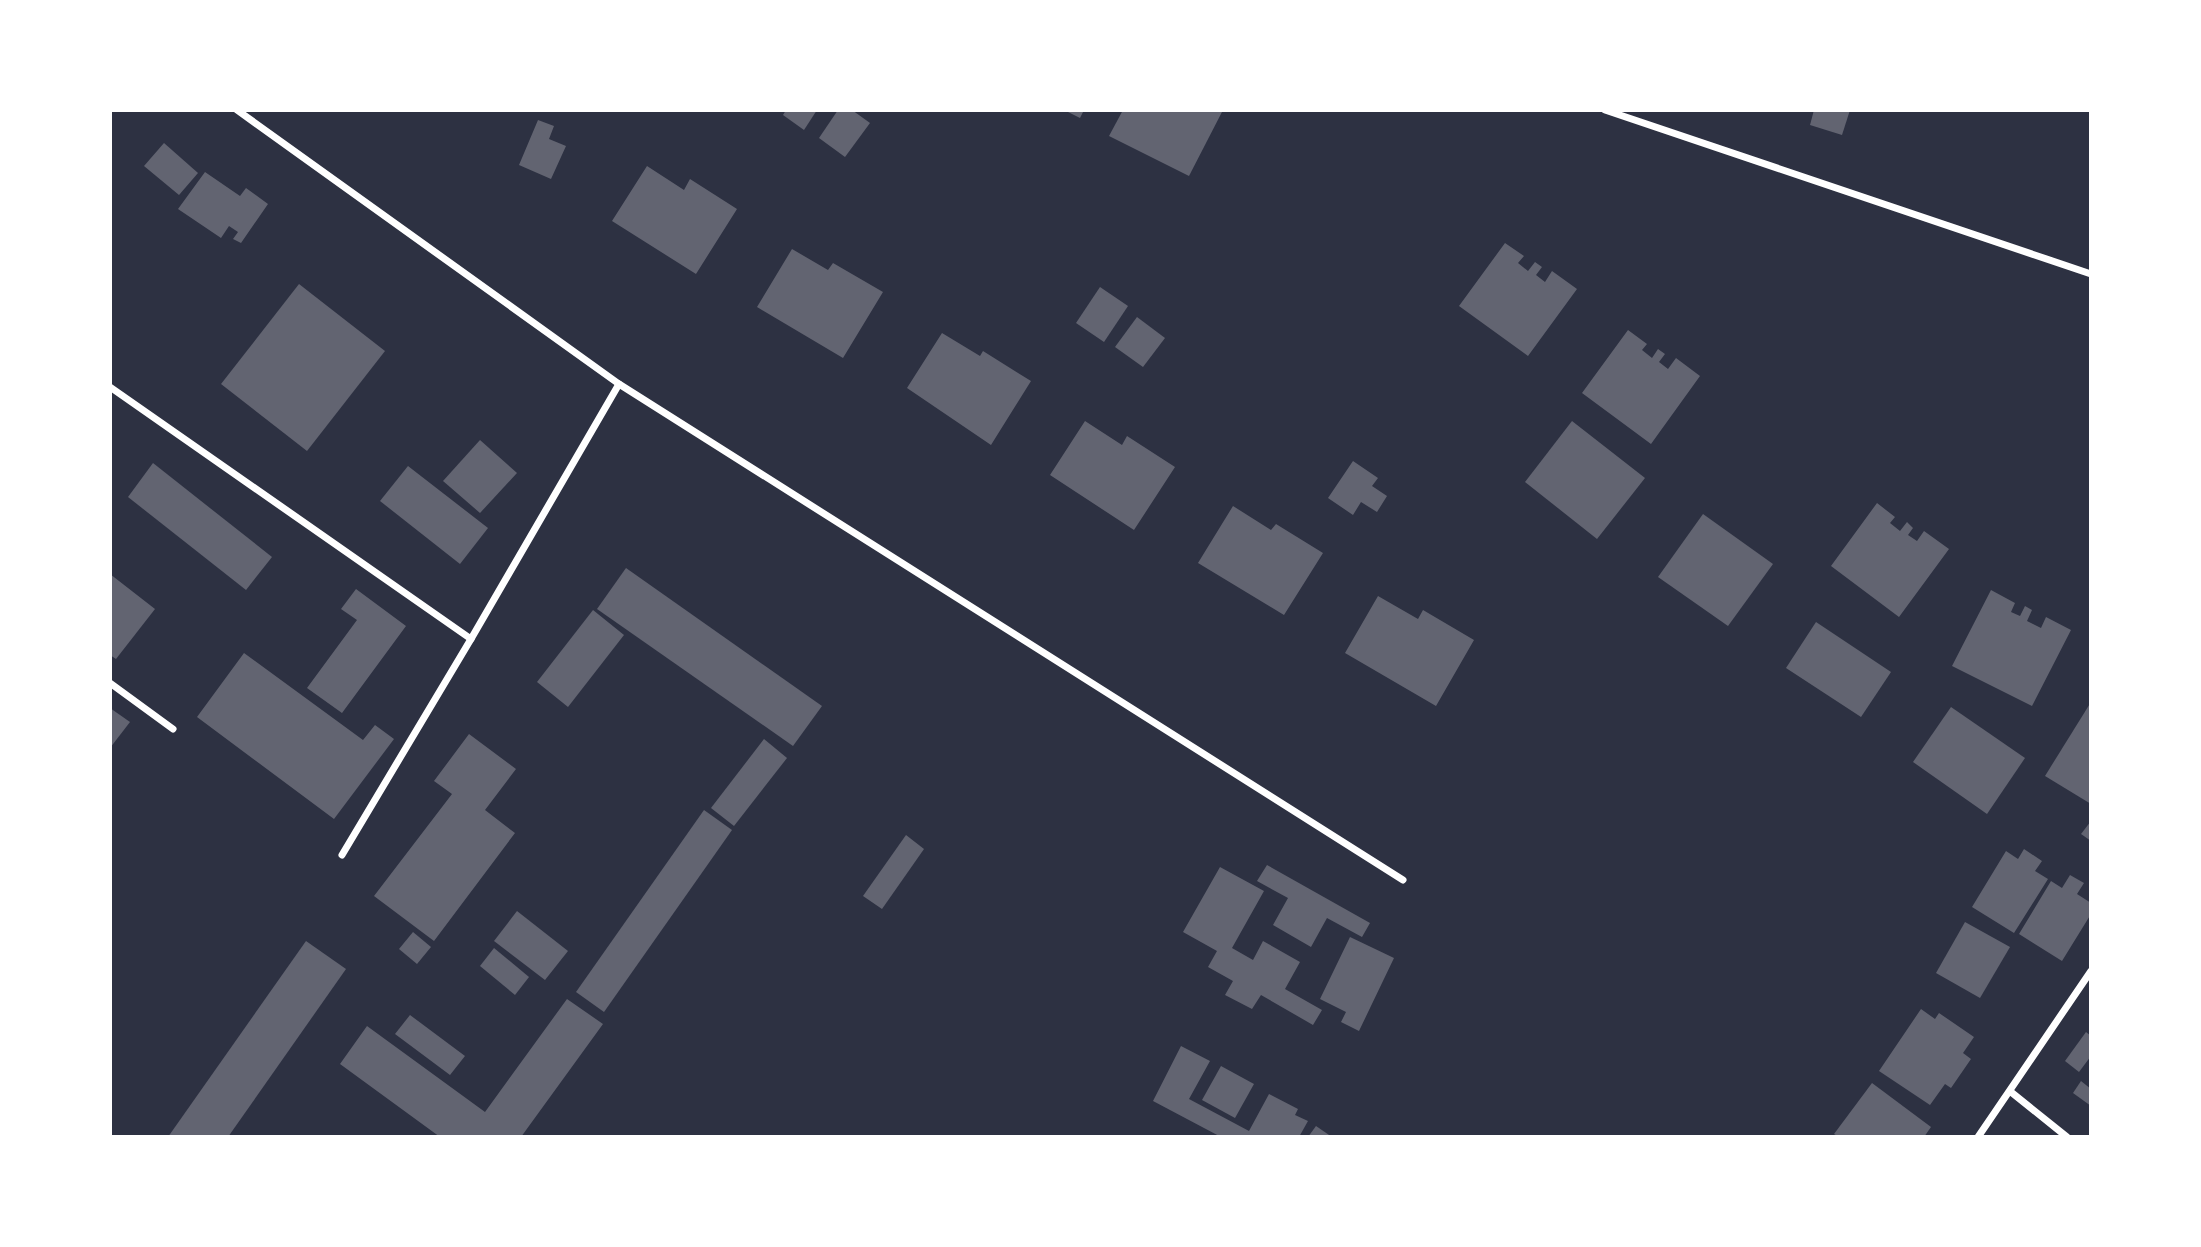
<svg xmlns="http://www.w3.org/2000/svg" width="2201" height="1247" viewBox="0 0 2201 1247" font-family="Overpass,sans-serif">
<style>
.building{fill:#626471}
.lines{fill:none;stroke-linecap:round;stroke-linejoin:round}
.minor{stroke:#fff;stroke-width:7}
</style>
<rect width="100%" height="100%" fill="#2d3142"/>
<!-- building -->
<g class="building">
<path d="M786,110H817L804,130L783,115Z"/>
<path d="M838,110H852L870,123L845,157L819,138Z"/>
<path d="M1064,110H1084L1080,118Z"/>
<path d="M1123,110H1223L1189,176L1109,136Z"/>
<path d="M1814,110H1850L1842,135L1810,125Z"/>
<path d="M538,120L554,126L549,139L566,146L551,179L519,165Z"/>
<path d="M164,143L198,173L179,195L144,166Z"/>
<path d="M647,166L684,190L690,179L737,209L696,274L612,221Z"/>
<path d="M205,172L240,196L246,188L268,204L241,243L233,239L238,232L229,226L221,238L178,209Z"/>
<path d="M1505,243L1524,256L1518,263L1528,271L1535,262L1542,267L1536,275L1545,282L1552,271L1577,289L1528,356L1459,306Z"/>
<path d="M792,249L828,270L833,263L883,292L843,358L757,307Z"/>
<path d="M299,284L385,351L307,451L221,384Z"/>
<path d="M1100,287L1128,306L1104,342L1076,323Z"/>
<path d="M1137,317L1165,338L1143,367L1115,347Z"/>
<path d="M1628,330L1647,344L1642,350L1652,358L1658,349L1665,354L1659,362L1668,369L1676,358L1700,376L1651,444L1582,393Z"/>
<path d="M942,333L980,356L983,351L1031,381L991,445L907,388Z"/>
<path d="M1085,421L1122,445L1127,436L1175,467L1134,530L1050,475Z"/>
<path d="M1572,421L1645,478L1597,539L1525,482Z"/>
<path d="M480,440L517,473L480,513L443,481Z"/>
<path d="M1353,461L1378,478L1372,486L1387,496L1377,512L1361,502L1353,515L1328,498Z"/>
<path d="M153,463L272,557L246,590L128,497Z"/>
<path d="M408,466L488,528L460,564L380,501Z"/>
<path d="M1877,503L1895,517L1890,523L1900,531L1907,522L1913,528L1908,535L1917,541L1924,531L1949,549L1899,617L1831,566Z"/>
<path d="M1233,506L1271,530L1276,524L1323,553L1284,615L1198,563Z"/>
<path d="M1703,514L1773,564L1728,626L1658,577Z"/>
<path d="M626,568L822,706L793,746L597,609Z"/>
<path d="M110,574L155,609L116,659L110,655Z"/>
<path d="M356,589L406,626L342,713L307,688L357,620L341,609Z"/>
<path d="M1991,590L2015,603L2011,612L2020,616L2025,606L2032,610L2027,621L2041,628L2046,617L2071,630L2032,706L1952,666Z"/>
<path d="M1378,596L1418,619L1423,610L1474,640L1436,706L1345,653Z"/>
<path d="M593,610L624,635L568,707L537,682Z"/>
<path d="M1816,622L1891,672L1861,717L1786,668Z"/>
<path d="M244,653L363,740L375,725L394,739L334,819L197,717Z"/>
<path d="M2091,702V804L2045,776Z"/>
<path d="M1951,707L2025,758L1987,814L1913,762Z"/>
<path d="M110,708L130,722L110,748Z"/>
<path d="M469,734L516,769L485,810L515,833L434,941L374,896L452,794L434,781Z"/>
<path d="M764,739L787,758L734,826L711,808Z"/>
<path d="M704,810L732,830L604,1012L576,992Z"/>
<path d="M2091,821V841L2081,834Z"/>
<path d="M906,835L924,849L882,909L863,896Z"/>
<path d="M2024,849L2042,861L2035,871L2048,879L2014,933L1972,907L2006,851L2018,859Z"/>
<path d="M1267,865L1370,923L1362,937L1327,918L1311,947L1273,925L1288,898L1257,881Z"/>
<path d="M1220,867L1264,891L1232,948L1253,960L1263,941L1300,962L1285,989L1322,1010L1313,1025L1261,995L1252,1009L1225,995L1233,981L1208,967L1217,951L1183,932Z"/>
<path d="M2070,875L2084,883L2077,894L2091,903V914L2062,961L2019,934L2051,881L2062,888Z"/>
<path d="M517,911L568,951L545,980L494,941Z"/>
<path d="M1965,922L2010,947L1980,998L1936,973Z"/>
<path d="M413,932L431,947L417,964L399,949Z"/>
<path d="M1350,937L1394,958L1359,1031L1341,1022L1346,1012L1320,999Z"/>
<path d="M306,941L346,969L228,1137H168Z"/>
<path d="M494,948L529,977L515,995L480,966Z"/>
<path d="M567,999L603,1024L521,1137H440L340,1064L367,1026L485,1112Z"/>
<path d="M1921,1009L1935,1019L1939,1013L1974,1037L1963,1053L1971,1059L1951,1088L1945,1084L1930,1105L1879,1071Z"/>
<path d="M410,1015L465,1056L450,1075L395,1034Z"/>
<path d="M2086,1032L2091,1036V1056L2079,1072L2065,1061Z"/>
<path d="M1181,1046L1210,1061L1189,1099L1249,1131L1269,1094L1298,1109L1295,1115L1308,1121L1299,1137H1221L1153,1101Z"/>
<path d="M1221,1066L1254,1084L1235,1118L1202,1100Z"/>
<path d="M2081,1081L2091,1089V1106L2073,1093Z"/>
<path d="M1872,1083L1931,1127L1924,1137H1839L1834,1134Z"/>
<path d="M1316,1126L1332,1137H1308Z"/>
</g>
<g class="lines">
<!-- minor -->
<g class="minor">
<path d="M237,110L619,384L1403,880"/>
<path d="M1605,110L2091,274"/>
<path d="M110,387L471,639L619,384"/>
<path d="M110,683L173,729"/>
<path d="M342,855L471,639"/>
<path d="M2011,1092L2067,1137"/>
<path d="M1978,1137L2091,971"/>
</g>
</g>
<!-- border -->
<rect width="2201" height="1247" fill="none" stroke="#ffffff" stroke-width="224"/>
</svg>
